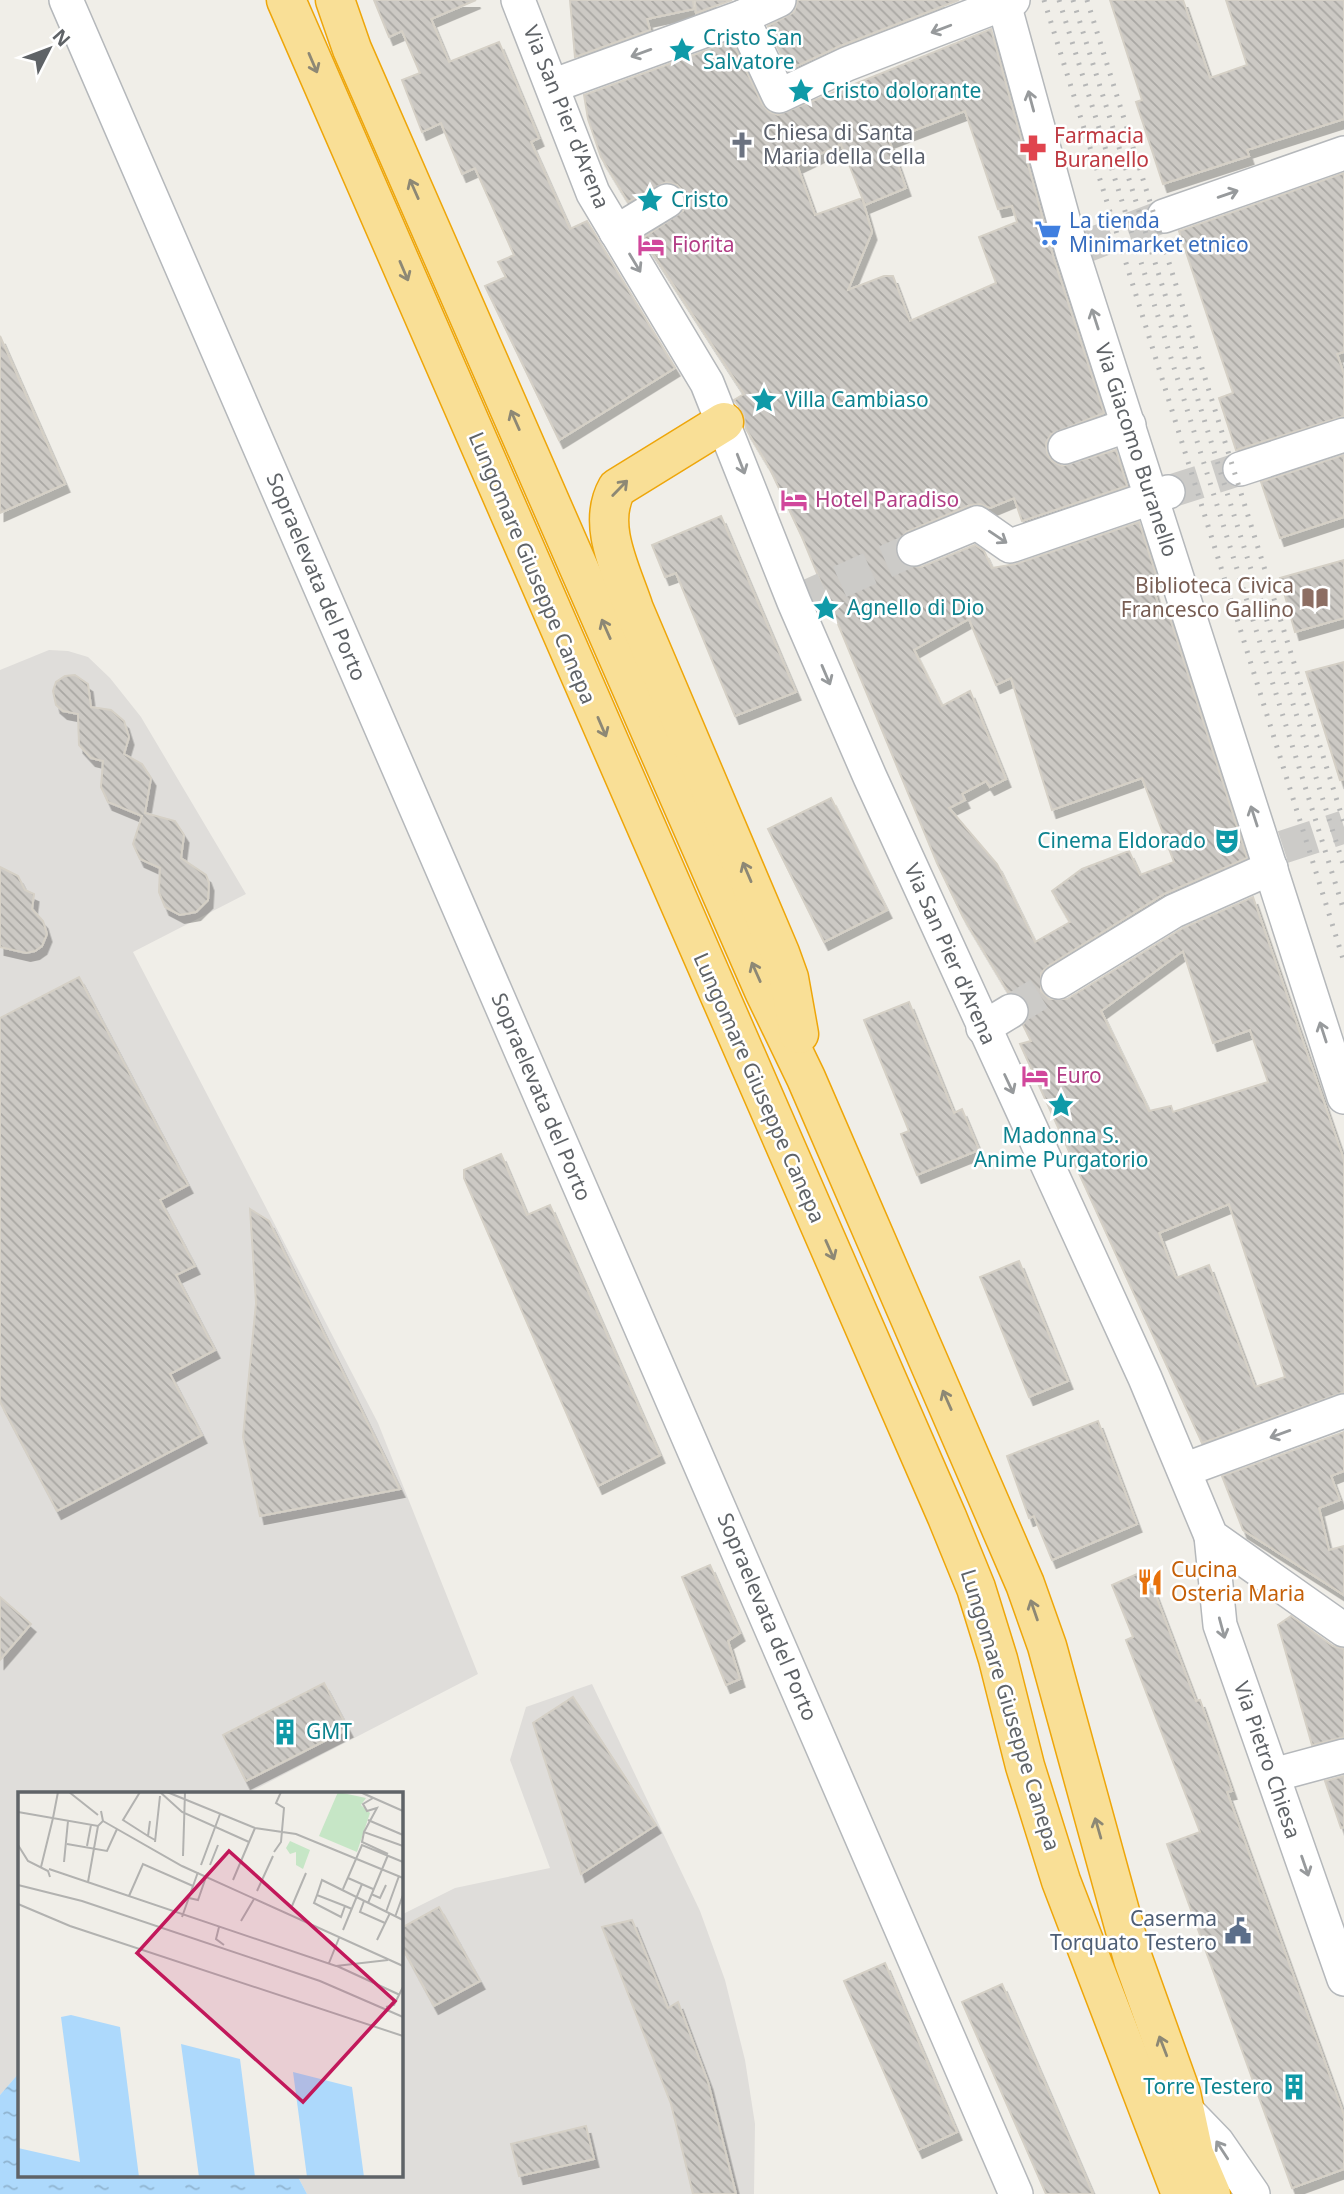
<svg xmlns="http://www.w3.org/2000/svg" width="1344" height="2194" viewBox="0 0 1344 2194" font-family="'Noto Sans',sans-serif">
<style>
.industrial{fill:#dfddda}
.water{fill:url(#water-ripples)}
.building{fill:url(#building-back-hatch);stroke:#d5d0c6;stroke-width:2;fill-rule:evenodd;filter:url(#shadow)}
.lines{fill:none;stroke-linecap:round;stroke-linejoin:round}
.minor-tunnel{stroke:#cccbc8;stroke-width:33;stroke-dasharray:33 17;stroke-linecap:butt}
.minor-casing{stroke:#b5b8bb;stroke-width:36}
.highway-casing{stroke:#eea60a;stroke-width:41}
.minor{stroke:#fff;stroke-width:33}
.highway{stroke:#f9df96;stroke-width:38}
.rail{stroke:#b6b7b7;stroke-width:5;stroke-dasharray:2 9;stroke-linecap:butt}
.oneway{stroke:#979a9c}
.oneway2{stroke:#8d8875}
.labels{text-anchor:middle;stroke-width:5;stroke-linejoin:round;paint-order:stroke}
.culture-label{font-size:21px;fill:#0d838f;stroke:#fff;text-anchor:start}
.street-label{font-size:21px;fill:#5f6367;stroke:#fff}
.worship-label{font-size:21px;fill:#5b616d;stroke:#fff;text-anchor:start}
.health-label{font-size:21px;fill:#be3a42;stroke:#fff;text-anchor:start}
.shop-label{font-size:21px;fill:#366cbe;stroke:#fff;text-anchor:start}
.hotel-label{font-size:21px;fill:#b23c85;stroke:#fff;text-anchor:start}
.education-label{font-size:21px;fill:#785e54;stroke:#fff;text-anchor:end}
.food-label{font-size:21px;fill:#c56008;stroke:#fff;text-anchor:start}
.service-label{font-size:21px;fill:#4e5e75;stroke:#fff;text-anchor:end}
.inset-road{fill:none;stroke:#b2b2b0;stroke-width:2}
.view{fill:#c2185b;fill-opacity:0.15;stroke:#c2185b;stroke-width:3.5}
.inset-edge{fill:none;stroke:#5f6367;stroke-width:3.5}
</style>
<defs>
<pattern id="water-ripples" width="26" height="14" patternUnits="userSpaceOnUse" patternTransform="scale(1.75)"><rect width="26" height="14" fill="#add9fc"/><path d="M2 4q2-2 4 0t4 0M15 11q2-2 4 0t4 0" fill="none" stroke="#90b4d0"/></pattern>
<pattern id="building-back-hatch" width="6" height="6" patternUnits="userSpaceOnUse" patternTransform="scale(1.75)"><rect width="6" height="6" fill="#ccc9c4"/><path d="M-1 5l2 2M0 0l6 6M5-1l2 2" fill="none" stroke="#a9a7a3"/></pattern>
<filter id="shadow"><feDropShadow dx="4.5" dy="8" stdDeviation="0" flood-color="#0004"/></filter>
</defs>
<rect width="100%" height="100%" fill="#f0eee8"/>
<!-- industrial -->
<g class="industrial">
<path d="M49,650L68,651L88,657L110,678L141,717L246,894L133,952L378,1423L478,1674L248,1793H19V2073L0,2095V670Z"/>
<path d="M592,1684L700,1911L725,1980L745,2060L755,2124L754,2194H307L297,2175H401V1915L455,1888L550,1868L510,1760L526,1707Z"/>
</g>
<!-- water -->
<path class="water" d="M19,2073V2175H297L307,2194H0V2095Z"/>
<!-- building -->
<g class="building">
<path d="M374,0H476L431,19L449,62L499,42L539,138L531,142L570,229L587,221L675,368L559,440L485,286L506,277L498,262L514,255L475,168L462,174L441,123L422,132L402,80L420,73L402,31L389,37Z"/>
<path d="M570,0H693L694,9L647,19L650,30L575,57Z"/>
<path d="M695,0H732L696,13Z"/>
<path d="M798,0H959L840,46L788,70L768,26L794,12Z"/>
<path d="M1110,0H1183L1210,78L1247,65L1226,0H1344V119L1247,150L1249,156L1163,184L1136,102L1142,100Z"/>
<path d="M991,29L1053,256L1104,413L1051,434L1046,443L1047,453L1052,461L1062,466L1116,450L1127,486L1022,521L1014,498L990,508L980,504L970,505L906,532L895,546L896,556L903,565L921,567L975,545L984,551L992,568L1016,564L1139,522L1157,578L1151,580L1160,611L1167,609L1247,858L1164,894L1048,966L1041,973V991L1049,999H1067L1183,928L1253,897L1344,1160V1392L1202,1443L1020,1044L1031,1041L1023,1025L1030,1011L1028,1002L1020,994L1008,992L963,917L937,863L802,537L769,467L746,429L743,411L734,400L744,394L643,238L683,211L686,201L684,192L677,185L666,182L628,202L601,157L588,119L584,95L732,41L762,104L769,112L778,115ZM965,111L998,209L1012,206L1017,222L979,237L996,283L910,321L893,276H884L848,290L872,232L862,198L815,215L797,165L841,144L865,205L906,188L889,140ZM969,619L996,685L1011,678L1052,810L1142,778L1174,862L1140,875L1129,851L1082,869L1052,891L1070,922L1035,942L997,864L949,808L965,800L962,794L986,781L990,787L1006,779L970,691L942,706L914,650ZM1183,951L1213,1043L1250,1030L1268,1082L1173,1112L1171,1106L1149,1111L1101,1011ZM1229,1204L1285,1377L1255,1387L1209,1265L1176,1278L1159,1233Z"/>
<path d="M1344,173V352L1337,354L1344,374V416L1236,450L1219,398L1233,393L1179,231Z"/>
<path d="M0,336L65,484L0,513Z"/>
<path d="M1344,455V517L1280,538L1261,482Z"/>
<path d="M721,516L796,692L735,716L676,573L665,577L652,545Z"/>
<path d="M1344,560V618L1295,632L1280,578Z"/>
<path d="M1344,662V779L1340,780L1306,672Z"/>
<path d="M75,675L88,684L91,707L111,710L124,721L129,737L124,754L142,764L151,778L145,813L175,821L184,835L181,858L206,875L209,883L208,900L196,912L180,915L165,907L159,892L160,868L140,859L133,844L142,816L108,802L101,787L103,761L91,758L79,745L78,714L63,711L56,705L53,691L56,682L65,676Z"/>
<path d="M831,798L887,910L824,942L768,829Z"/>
<path d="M0,867L18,876L25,890L34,894L32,909L43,921L47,934L42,946L35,951L26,953L0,947Z"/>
<path d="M79,977L188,1185L160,1200L195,1266L176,1275L215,1350L170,1374L202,1435L57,1511L0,1402V1018Z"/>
<path d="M909,1002L954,1113L962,1109L979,1150L917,1175L901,1134L909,1131L864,1020Z"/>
<path d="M501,1154L527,1215L550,1205L660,1455L598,1486L464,1178V1170Z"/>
<path d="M250,1209L269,1221L400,1489L260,1516L243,1437L256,1303Z"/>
<path d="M1019,1261L1068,1381L1029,1397L980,1277Z"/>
<path d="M1098,1421L1137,1524L1052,1560L1034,1516L1029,1518L1007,1456Z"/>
<path d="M1344,1432V1471L1331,1476L1340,1500L1319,1508L1329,1550L1344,1546V1595L1243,1530L1222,1476Z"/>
<path d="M710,1565L740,1633L728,1641L740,1679L726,1685L682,1577Z"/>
<path d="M1146,1570L1196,1701L1200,1700L1232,1791L1227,1792L1344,2115V2169L1292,2188L1167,1844L1200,1832L1126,1640L1133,1637L1112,1585Z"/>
<path d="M0,1597L31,1624L0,1660Z"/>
<path d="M1291,1616L1333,1646L1344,1649V1737L1312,1745L1278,1625Z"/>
<path d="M324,1683L348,1729L246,1781L223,1735Z"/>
<path d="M573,1697L656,1825L581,1874L533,1723Z"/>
<path d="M1344,1776V1827L1341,1828L1325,1781Z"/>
<path d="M439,1907L480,1981L434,2006L401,1945V1928Z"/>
<path d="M632,1920L668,2008L678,2002L708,2082L736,2194H693L671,2104L602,1927Z"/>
<path d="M885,1963L957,2132L918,2150L844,1981Z"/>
<path d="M1002,1984L1093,2194H1046L962,2002Z"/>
<path d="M586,2126L594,2159L519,2176L511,2144Z"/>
</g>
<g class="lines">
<!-- minor-tunnel -->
<g class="minor-tunnel">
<path d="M1081,248L1164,216"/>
<path d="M1168,492L1240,469"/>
<path d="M794,602L914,549"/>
<path d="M1283,847L1344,827"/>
<path d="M1011,1011L1058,982"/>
</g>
<!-- minor casing -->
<g class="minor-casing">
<g id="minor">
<path d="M66,0L1016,2194"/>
<path d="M518,0L593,193L707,383L794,602L870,777L1145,1378L1211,1536L1344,1630"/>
<path d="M1003,0L1072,251L1344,1097"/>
<path d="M742,17L779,96L847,64L1013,0"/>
<path d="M552,86L742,17L779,0"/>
<path d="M1164,216L1344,153"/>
<path d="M616,232L667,201"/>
<path d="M1065,447L1129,425"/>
<path d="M1240,469L1344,435"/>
<path d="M914,549L977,523L1010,546L1168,492"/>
<path d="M1058,982L1174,911L1271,868"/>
<path d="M983,1028L1011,1011"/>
<path d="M1184,1470L1344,1411"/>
<path d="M1211,1536L1220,1625L1344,1979"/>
<path d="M1273,1775L1344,1756"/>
<path d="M1186,2110L1217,2142L1253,2194"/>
</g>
</g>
<!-- highway casing -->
<g class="highway-casing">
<g id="highway">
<path d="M286,0L947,1517L976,1588L998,1659L1025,1766L1061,1881L1181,2194"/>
<path d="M335,0L352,49L764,991L806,1078L1025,1584L1047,1646L1133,1959L1181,2093L1194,2154L1211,2194"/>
<path d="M724,422L617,488C596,525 622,572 634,609L780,953L789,978L799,1034"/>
</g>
</g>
<!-- minor -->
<use href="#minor" class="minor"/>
<!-- highway -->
<use href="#highway" class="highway"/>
<!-- rail -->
<g class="rail">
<path d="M1044,0L1344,962"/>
<path d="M1059,0L1344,911"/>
<path d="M1073,0L1344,867"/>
<path d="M1087,0L1344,823"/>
</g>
</g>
<!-- one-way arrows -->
<defs><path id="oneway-shaft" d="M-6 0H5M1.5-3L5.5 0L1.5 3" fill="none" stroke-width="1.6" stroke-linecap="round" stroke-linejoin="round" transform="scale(1.75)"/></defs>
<g class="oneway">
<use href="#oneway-shaft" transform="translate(941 29) rotate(159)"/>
<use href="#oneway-shaft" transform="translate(641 53) rotate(160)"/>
<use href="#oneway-shaft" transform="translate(1031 101) rotate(-105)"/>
<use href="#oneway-shaft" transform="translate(1228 194) rotate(-19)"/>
<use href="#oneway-shaft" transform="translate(635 263) rotate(59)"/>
<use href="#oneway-shaft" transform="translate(1095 319) rotate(-108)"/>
<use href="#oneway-shaft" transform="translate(741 464) rotate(69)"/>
<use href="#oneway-shaft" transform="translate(998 537) rotate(34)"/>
<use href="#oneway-shaft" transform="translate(826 675) rotate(67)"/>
<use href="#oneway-shaft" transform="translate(1254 816) rotate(-108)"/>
<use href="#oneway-shaft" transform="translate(1323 1032) rotate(-108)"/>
<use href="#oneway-shaft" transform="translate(1009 1084) rotate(65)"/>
<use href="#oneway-shaft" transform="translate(1280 1434) rotate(160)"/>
<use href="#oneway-shaft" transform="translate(1222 1628) rotate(75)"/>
<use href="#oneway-shaft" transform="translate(1305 1866) rotate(71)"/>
<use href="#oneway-shaft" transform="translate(1222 2150) rotate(-123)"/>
</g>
<g class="oneway2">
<use href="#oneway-shaft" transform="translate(313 63) rotate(67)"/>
<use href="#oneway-shaft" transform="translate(414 189) rotate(-114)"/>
<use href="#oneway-shaft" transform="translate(404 271) rotate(67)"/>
<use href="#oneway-shaft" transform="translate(515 420) rotate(-114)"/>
<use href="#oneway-shaft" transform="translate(620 488) rotate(-46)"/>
<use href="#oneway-shaft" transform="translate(606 629) rotate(-114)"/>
<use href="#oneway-shaft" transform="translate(602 727) rotate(67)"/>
<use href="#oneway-shaft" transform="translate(747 872) rotate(-113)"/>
<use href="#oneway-shaft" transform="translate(756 972) rotate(-114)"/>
<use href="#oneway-shaft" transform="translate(830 1250) rotate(66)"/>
<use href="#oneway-shaft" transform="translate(947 1400) rotate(-114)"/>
<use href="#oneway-shaft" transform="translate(1034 1610) rotate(-109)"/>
<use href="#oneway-shaft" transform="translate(1098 1828) rotate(-106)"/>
<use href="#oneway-shaft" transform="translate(1163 2046) rotate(-111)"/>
</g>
<!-- icons -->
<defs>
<g id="sight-bare" transform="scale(2.1)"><path d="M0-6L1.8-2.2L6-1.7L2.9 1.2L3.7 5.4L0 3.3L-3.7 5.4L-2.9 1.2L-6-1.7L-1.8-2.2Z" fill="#0f9aa8" stroke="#fff" stroke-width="2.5" paint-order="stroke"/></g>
<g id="church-bare" transform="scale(2.1)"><path d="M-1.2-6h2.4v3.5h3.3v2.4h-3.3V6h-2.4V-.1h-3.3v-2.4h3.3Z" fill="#6b7280" stroke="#fff" stroke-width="2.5" paint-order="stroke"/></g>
<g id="pharmacy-bare" transform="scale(2.1)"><path d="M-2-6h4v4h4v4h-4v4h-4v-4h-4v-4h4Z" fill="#e0444e" stroke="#fff" stroke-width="2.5" paint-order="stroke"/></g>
<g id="supermarket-bare" transform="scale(2.1)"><path d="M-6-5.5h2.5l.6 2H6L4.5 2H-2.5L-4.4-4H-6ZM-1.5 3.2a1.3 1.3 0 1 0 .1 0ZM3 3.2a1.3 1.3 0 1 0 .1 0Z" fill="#3f7fe0" stroke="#fff" stroke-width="2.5" paint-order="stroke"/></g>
<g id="hotel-bare" transform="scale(2.1)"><path d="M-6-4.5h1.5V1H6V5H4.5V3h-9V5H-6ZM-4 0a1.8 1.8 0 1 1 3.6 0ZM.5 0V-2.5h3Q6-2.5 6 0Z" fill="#d1479c" stroke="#fff" stroke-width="2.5" paint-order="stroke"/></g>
<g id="library-bare" transform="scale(2.1)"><path d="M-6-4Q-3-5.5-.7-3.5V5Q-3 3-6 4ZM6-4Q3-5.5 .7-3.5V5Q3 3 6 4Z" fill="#8d6e63" stroke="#fff" stroke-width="2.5" paint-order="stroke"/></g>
<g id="theatre-bare" transform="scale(2.1)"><path d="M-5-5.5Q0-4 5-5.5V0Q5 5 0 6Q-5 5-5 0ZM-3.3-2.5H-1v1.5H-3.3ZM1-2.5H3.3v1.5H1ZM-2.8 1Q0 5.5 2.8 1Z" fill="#0f9aa8" stroke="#fff" stroke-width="2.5" paint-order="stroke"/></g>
<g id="restaurant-bare" transform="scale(2.1)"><path d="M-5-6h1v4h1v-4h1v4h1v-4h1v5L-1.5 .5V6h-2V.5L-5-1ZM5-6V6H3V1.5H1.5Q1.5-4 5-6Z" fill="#e8710a" stroke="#fff" stroke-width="2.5" paint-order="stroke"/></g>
<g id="building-bare" transform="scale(2.1)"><path d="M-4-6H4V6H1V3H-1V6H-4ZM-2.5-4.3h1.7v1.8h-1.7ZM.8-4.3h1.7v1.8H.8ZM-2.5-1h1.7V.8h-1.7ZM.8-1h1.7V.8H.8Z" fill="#0f9aa8" stroke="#fff" stroke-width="2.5" paint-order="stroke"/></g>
<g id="civic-bare" transform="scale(2.1)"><path d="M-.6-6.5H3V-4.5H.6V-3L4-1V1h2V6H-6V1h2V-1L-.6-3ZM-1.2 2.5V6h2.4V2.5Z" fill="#5c6f8a" stroke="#fff" stroke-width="2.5" paint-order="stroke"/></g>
</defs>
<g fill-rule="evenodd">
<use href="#sight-bare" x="682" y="50"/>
<use href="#sight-bare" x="801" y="91"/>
<use href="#church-bare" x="742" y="145"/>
<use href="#pharmacy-bare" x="1033" y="148"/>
<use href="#sight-bare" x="650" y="200"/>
<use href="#supermarket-bare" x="1048" y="233"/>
<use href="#hotel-bare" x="651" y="245"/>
<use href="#sight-bare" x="764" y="400"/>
<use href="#hotel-bare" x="794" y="500"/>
<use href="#library-bare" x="1315" y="598"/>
<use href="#sight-bare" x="826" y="608"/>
<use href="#theatre-bare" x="1227" y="841"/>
<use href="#hotel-bare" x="1035" y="1076"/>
<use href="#sight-bare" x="1061" y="1105"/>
<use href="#restaurant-bare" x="1150" y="1582"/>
<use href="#building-bare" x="285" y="1732"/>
<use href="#civic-bare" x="1238" y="1931"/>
<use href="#building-bare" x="1294" y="2087"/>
</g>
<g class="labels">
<!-- culture labels -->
<g class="culture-label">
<text x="703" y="45">Cristo San<tspan x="703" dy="24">Salvatore</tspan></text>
<text x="822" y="98">Cristo dolorante</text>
<text x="671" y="207">Cristo</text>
<text x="785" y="407">Villa Cambiaso</text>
<text x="847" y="615">Agnello di Dio</text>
<text x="1206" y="848" text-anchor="end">Cinema Eldorado</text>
<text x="1061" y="1143" text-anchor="middle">Madonna S.<tspan x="1061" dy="24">Anime Purgatorio</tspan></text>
<text x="306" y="1739">GMT</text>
<text x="1273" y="2094" text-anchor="end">Torre Testero</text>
</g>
<!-- street labels -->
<g class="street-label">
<text transform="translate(566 117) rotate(68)" y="7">Via San Pier d'Arena</text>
<text transform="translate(1136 450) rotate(72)" y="7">Via Giacomo Buranello</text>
<text transform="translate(532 568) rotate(67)" y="7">Lungomare Giuseppe Canepa</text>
<text transform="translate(316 577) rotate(67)" y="7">Sopraelevata del Porto</text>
<text transform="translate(950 954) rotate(66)" y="7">Via San Pier d'Arena</text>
<text transform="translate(759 1088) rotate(66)" y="7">Lungomare Giuseppe Canepa</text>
<text transform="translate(541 1097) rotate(67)" y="7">Sopraelevata del Porto</text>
<text transform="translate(767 1617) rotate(67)" y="7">Sopraelevata del Porto</text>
<text transform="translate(1010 1710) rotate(73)" y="7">Lungomare Giuseppe Canepa</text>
<text transform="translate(1267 1760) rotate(71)" y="7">Via Pietro Chiesa</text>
</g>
<!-- worship labels -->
<g class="worship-label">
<text x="763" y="140">Chiesa di Santa<tspan x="763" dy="24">Maria della Cella</tspan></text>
</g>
<!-- health labels -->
<g class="health-label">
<text x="1054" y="143">Farmacia<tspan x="1054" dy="24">Buranello</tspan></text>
</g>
<!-- shop labels -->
<g class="shop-label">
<text x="1069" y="228">La tienda<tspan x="1069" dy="24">Minimarket etnico</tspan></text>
</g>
<!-- hotel labels -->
<g class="hotel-label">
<text x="672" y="252">Fiorita</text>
<text x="815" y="507">Hotel Paradiso</text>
<text x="1056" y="1083">Euro</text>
</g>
<!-- education labels -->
<g class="education-label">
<text x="1294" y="593">Biblioteca Civica<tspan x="1294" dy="24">Francesco Gallino</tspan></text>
</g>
<!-- food labels -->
<g class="food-label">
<text x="1171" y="1577">Cucina<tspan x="1171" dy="24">Osteria Maria</tspan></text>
</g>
<!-- service labels -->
<g class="service-label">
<text x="1217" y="1926">Caserma<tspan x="1217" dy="24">Torquato Testero</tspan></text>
</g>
</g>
<!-- overview -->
<g transform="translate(18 1792)">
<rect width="385" height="385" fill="#f0eee8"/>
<path d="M272,49L292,58L285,77L278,73V60L272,62L268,56Z" fill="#c6e6c6"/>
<path d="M320,0L348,6L343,13L352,21L339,60L301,44Z" fill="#c6e6c6"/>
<path d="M53,223L102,235L121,385H0V356L62,370L43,225ZM163,252L222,267L237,385H181ZM275,280L334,295L346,385H289Z" fill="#add9fc"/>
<path class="inset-road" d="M51,0L80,23M122,0L105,28L130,44M142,0L164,20L231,50M149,0L237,36L278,42L385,86M342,0L385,19M0,20L80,34L85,29L83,19M35,26L40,0M350,28L385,43M85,29L164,74L385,174M132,29L130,44L137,48M346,40L359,16L349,19L345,12L355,6M137,50L142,4M49,52L89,59L99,37M0,53L10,69L30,79L32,85M69,54L73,33M256,60L263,50L266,16L258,11L263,0M370,62L344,50L346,40L385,54M165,64L167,0M46,70L50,29M183,73L202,22M192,73L200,53M23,75L35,26M31,77L318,174L370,168M330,86L355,97M215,88L237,36M70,90L80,34M0,93L64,109L302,189L385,225M325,97L344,53L385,70M239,99L255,64M353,102L362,106L368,93M299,103L304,88L385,128M111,104L125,72L175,94M171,106L180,108L188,85M346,109L342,120L367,131M350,111L370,63M0,112L52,134L385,244M274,114L288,81M327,114L323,125L296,111L299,103L327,114L334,117M368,120L381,84M164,125L180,80M377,125L385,103M223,129L236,107M201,135L198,147L206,153M325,138L344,92M359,148L372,121M311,171L321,146M319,174L382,203M368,215L376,213L385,195"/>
<path class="view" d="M211,59L377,209L285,310L119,161Z"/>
<rect width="385" height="385" class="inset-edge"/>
</g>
<!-- north arrow -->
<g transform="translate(49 49) rotate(48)" stroke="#ffffff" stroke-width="5" paint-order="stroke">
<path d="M0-5L12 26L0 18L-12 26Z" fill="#5f6367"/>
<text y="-10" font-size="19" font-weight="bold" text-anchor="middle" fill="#5f6367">N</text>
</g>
</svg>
